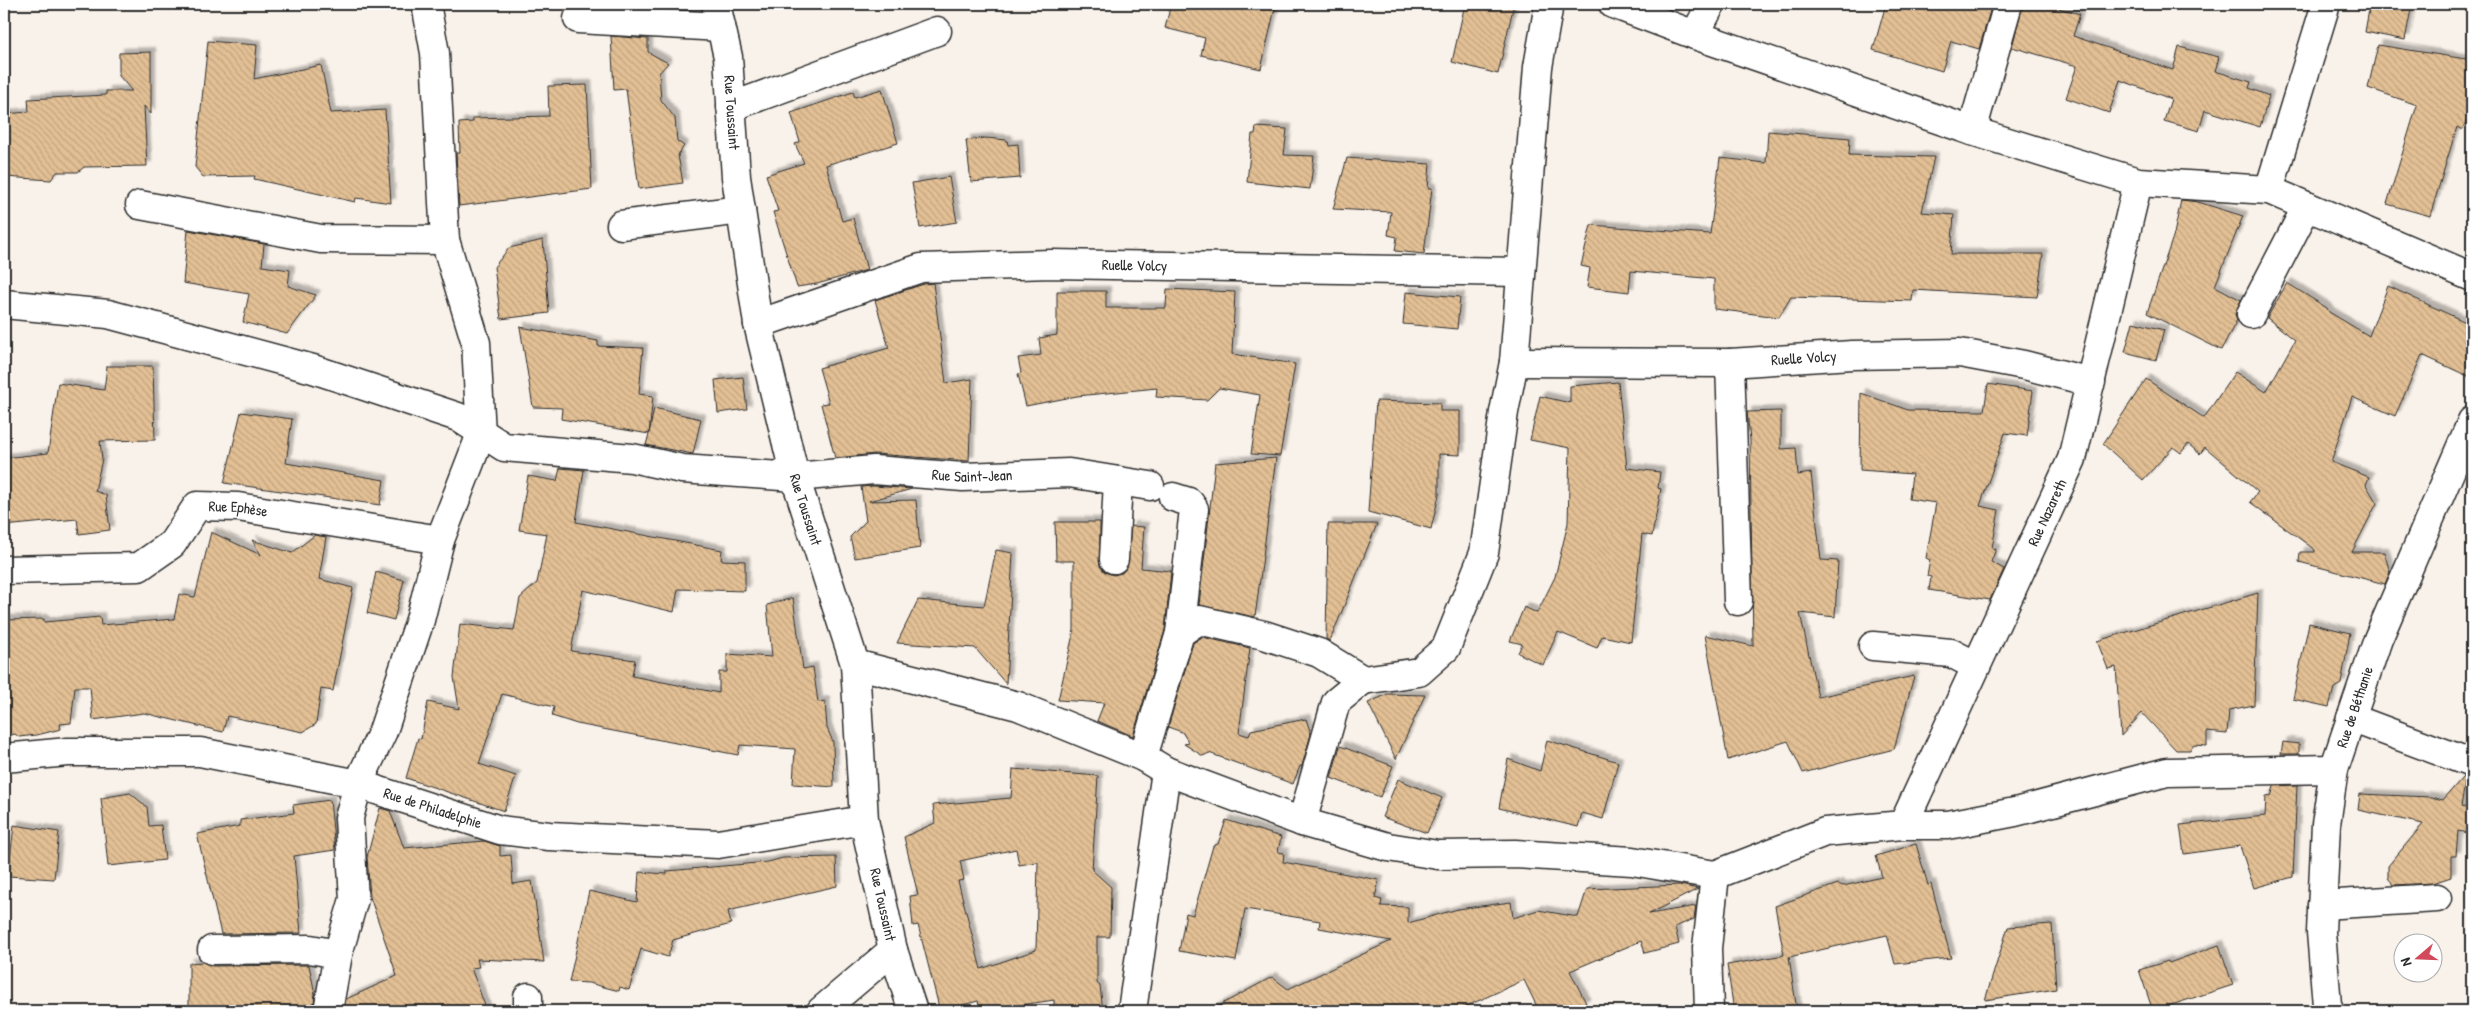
<svg xmlns="http://www.w3.org/2000/svg" width="2476" height="1015" viewBox="0 0 2476 1015" font-family="'Patrick Hand',sans-serif">
<style>
.building{fill:url(#building-back-hatch);stroke:#2b2b2b;fill-rule:evenodd;filter:url(#shadow)}
.lines{fill:none;stroke-linecap:round;stroke-linejoin:round}
.minor-casing{stroke:#2b2b2b;stroke-width:31}
.minor{stroke:#fff;stroke-width:28}
.labels{text-anchor:middle;stroke-width:4.5;stroke-linejoin:round;paint-order:stroke}
.street-label{font-size:15px;fill:#2b2b2b;stroke:#fff}
</style>
<defs>
<pattern id="building-back-hatch" width="6" height="6" patternUnits="userSpaceOnUse" patternTransform="scale(1.25)"><rect width="6" height="6" fill="#e2bf94"/><path d="M-1 5l2 2M0 0l6 6M5-1l2 2" fill="none" stroke="#c2a480"/></pattern>
<filter id="shadow"><feDropShadow dx="4.5" dy="-4.5" stdDeviation="1" flood-color="#0004"/></filter>
</defs>
<rect width="100%" height="100%" fill="#f9f2ea"/>
<filter id="ink" filterUnits="userSpaceOnUse"><feTurbulence type="fractalNoise" baseFrequency=".02" numOctaves="2"/><feDisplacementMap in="SourceGraphic" scale="10" xChannelSelector="R" yChannelSelector="G"/><feConvolveMatrix kernelMatrix="1 2 1 2 8 2 1 2 1" color-interpolation-filters="sRGB"/></filter>
<g filter="url(#ink)">
<!-- building -->
<g class="building">
<path d="M1171,4H1276L1261,69L1201,55L1205,38L1165,28Z"/>
<path d="M1465,4H1514L1498,74L1452,62Z"/>
<path d="M1886,4H1992L1979,49L1951,41L1942,71L1873,50Z"/>
<path d="M2023,4H2045L2080,14L2073,36L2173,70L2179,47L2219,57L2215,71L2251,82L2249,88L2269,96L2260,127L2205,110L2199,131L2164,121L2171,99L2120,80L2109,113L2066,98L2077,66L2012,47Z"/>
<path d="M2370,4H2412L2405,40L2365,32Z"/>
<path d="M611,36L648,39V52L668,63L659,73L661,100L675,118L677,141L684,146L678,155L683,183L639,189L626,89L614,90Z"/>
<path d="M208,41L257,45L254,79L321,65L331,113L385,110L391,203L356,198L355,202L254,179L255,176L203,177L195,167Z"/>
<path d="M2378,45L2472,60V110L2462,130L2457,127L2430,216L2387,204L2417,105L2368,88Z"/>
<path d="M151,52V114L144,106L147,166L84,167L78,172H57L51,180L4,177V114L29,112L28,99L106,95V91H132L119,76V53Z"/>
<path d="M587,85L592,189L459,206L456,153H460L459,123L473,122V118L549,116L548,86Z"/>
<path d="M882,89L898,143L826,165L842,221L853,218L867,270L817,284L797,287L773,212L778,211L766,175L804,163L795,144L800,142L791,113L853,92L855,97Z"/>
<path d="M1256,127L1287,129L1284,155L1314,156L1310,189L1247,182L1252,134H1255Z"/>
<path d="M1768,131L1850,138L1849,155L1934,157L1922,212L1954,215L1951,254H2043L2037,297L1913,290L1912,301L1791,297L1779,317L1714,309V279L1631,271L1629,292L1587,287L1590,268L1581,266L1591,225L1710,234L1720,158L1766,163Z"/>
<path d="M986,138L1007,140L1008,145L1018,144L1020,178L971,182L966,140Z"/>
<path d="M1347,158L1430,164L1428,188H1432L1424,254L1395,251L1397,237L1388,235L1391,212L1333,209Z"/>
<path d="M949,177L957,222L920,228L912,183Z"/>
<path d="M2181,200L2198,202L2243,216L2215,286L2241,300L2235,314L2237,320L2221,350L2147,313L2174,234Z"/>
<path d="M188,230L264,244L262,266L290,270L288,286L316,295L287,334L243,322L249,294L183,283Z"/>
<path d="M543,240L549,313L501,319L494,267L509,248Z"/>
<path d="M933,283L946,383L972,379L969,461L875,454L835,458L821,404L829,403L819,368L889,348L875,300L924,284Z"/>
<path d="M2287,283L2327,308L2329,312L2369,336L2388,286L2472,325V378L2422,355L2395,416L2352,397L2331,462L2369,477L2366,485L2377,503L2352,552H2384L2390,572L2385,584L2299,562L2300,552H2315V550L2250,502L2258,492L2205,447L2200,454L2188,444L2181,453L2173,447L2143,480L2103,444L2146,379L2204,418L2235,372L2266,392L2295,340L2267,318Z"/>
<path d="M1167,289L1235,292L1232,354L1295,364L1280,456L1251,454L1260,395L1219,388L1207,400L1156,397L1157,388L1077,396L1026,406L1018,374L1021,373L1018,358L1041,355L1039,338L1057,335V291H1106V308H1166Z"/>
<path d="M1406,292L1460,297L1457,329L1403,324Z"/>
<path d="M2133,322L2164,330L2156,360L2125,352Z"/>
<path d="M520,327L598,341V346L643,348L639,394L653,396L649,434L654,408L701,419L693,454L646,445L649,434L561,419L562,408L533,407Z"/>
<path d="M107,366H153L155,440L100,441L102,459L95,491L106,495L110,530L79,534L77,519L4,526V458L48,453L58,383L104,390Z"/>
<path d="M743,377L747,409L718,413L715,380Z"/>
<path d="M1618,382L1627,468L1660,472L1658,488L1661,489L1652,536L1642,534L1631,642L1602,636L1597,648L1558,632L1543,665L1518,653L1522,644L1510,641L1524,607L1537,613L1555,577L1568,523L1570,448L1530,440L1540,396L1570,403V386Z"/>
<path d="M1988,384L2033,391L2027,436L2005,433L1980,506L1999,510L1992,548L1996,549L1991,562L2004,569L1990,600L1929,590L1931,577L1927,576L1930,560L1926,558L1936,503L1909,499L1912,474L1860,470L1861,393L1908,410L1984,411Z"/>
<path d="M1376,401L1440,403V411H1460V455L1439,454V495L1431,529L1368,512Z"/>
<path d="M1781,411V449L1796,448L1798,475L1811,473L1821,560L1838,561L1835,617L1800,613L1818,697L1914,676L1894,749L1803,773L1788,741L1728,760L1705,635L1753,646L1750,440L1747,412Z"/>
<path d="M241,412L292,419L286,463L384,480L380,505L224,483Z"/>
<path d="M1276,458L1255,617L1199,605L1215,463Z"/>
<path d="M560,468L584,470L576,522L722,550L721,560L745,561V591L678,589L674,612L583,590L571,651L635,660L632,676L719,693V672H727V654L772,657L767,605L793,598L803,669L813,667L818,702L825,701L827,728L833,742L834,787L793,784L795,749L740,745L738,755L577,724L552,716L554,707L502,694L479,764L516,776L504,811L406,778L418,738L421,739L428,702L459,709L454,677L460,624L514,630L520,598L537,583L547,534L519,530L528,476L557,481Z"/>
<path d="M874,486L912,489L869,501L916,500L920,548L855,558L850,537L866,521L861,487Z"/>
<path d="M1055,522H1100V566L1105,572L1113,575L1122,573L1127,567L1131,526L1144,527L1141,568L1171,571L1165,630L1133,736L1097,721L1104,703L1058,700L1074,630V561H1056Z"/>
<path d="M1328,524H1377L1330,641L1326,639Z"/>
<path d="M211,532L261,555L252,540L292,553L315,535L326,537L319,579L353,588L333,691L321,689L316,724L303,732L227,716L223,732L144,713L93,720L90,687H75L71,723L60,724L61,729L37,735L19,737L15,734L4,737V620L44,619V622L100,617L101,625L174,619L179,594L195,597Z"/>
<path d="M996,550L1013,553L1006,684L975,648L897,643L918,600L984,606Z"/>
<path d="M376,572L404,580L394,620L367,613Z"/>
<path d="M2258,593L2254,705L2229,710L2227,734L2207,732V746L2194,745L2190,750H2176L2142,713L2121,736L2116,667L2108,669L2097,641Z"/>
<path d="M2309,623L2350,633L2341,684L2334,688L2329,707L2293,699Z"/>
<path d="M1202,637L1250,648L1239,733L1249,736L1251,730L1306,719L1311,734L1302,766H1300L1293,784L1209,753L1203,756L1184,744L1189,743L1182,732L1168,727L1193,643Z"/>
<path d="M1388,694L1425,695L1396,759L1368,703Z"/>
<path d="M1547,740L1618,762L1603,819L1582,813L1578,827L1499,808L1508,759L1540,771Z"/>
<path d="M2283,742L2299,744V754H2281Z"/>
<path d="M1340,746L1393,766L1380,797L1331,778Z"/>
<path d="M1013,769L1098,776L1092,870L1111,887L1110,937H1097V983L1100,986L1103,1011H1054V1000L983,1011H980L978,1001L940,1011L918,925L913,926L910,896L918,895L904,837L935,823L933,805L1011,798ZM1016,849L1019,865L1038,862L1036,950L981,969L958,881L964,880L960,861Z"/>
<path d="M2463,777L2466,778L2461,806L2472,810V834L2458,831L2456,856H2451V877L2433,883L2394,885L2388,878V866L2423,824L2358,810L2360,794L2431,797L2443,800Z"/>
<path d="M1398,779L1442,798L1427,833L1382,817Z"/>
<path d="M2297,785L2293,877L2254,888L2240,846L2184,854L2180,825L2265,816L2266,796L2271,797L2274,786Z"/>
<path d="M130,793L147,807L149,826L161,825L165,860L108,866L101,798Z"/>
<path d="M330,800L335,850L294,856L301,933L221,934L197,834L240,826V820L294,813L293,805Z"/>
<path d="M380,808L390,811L404,848L484,841L500,846V856L511,855L513,884L532,881L544,962L477,959L479,967L471,968L487,1011H344L346,999L397,976L370,897L367,857Z"/>
<path d="M1226,820L1281,837L1278,852L1284,853L1283,862L1379,880L1375,898L1382,900L1381,906L1408,907V923L1458,909L1511,902L1513,918L1538,910L1578,917L1587,889L1680,885L1698,889L1649,914L1696,906L1694,919L1675,927L1679,944L1645,953L1641,941L1570,971L1586,1003L1564,1011H1539L1524,980L1456,1011H1209L1272,977L1288,989L1391,941L1319,928L1320,921L1245,909L1236,961L1179,951L1186,913L1193,915L1213,846L1218,844Z"/>
<path d="M14,825L59,832L54,879L8,876Z"/>
<path d="M1916,844L1928,885L1931,884L1951,958L1895,964L1887,935L1789,957L1797,1011H1734L1727,965L1784,955L1775,906L1838,884L1843,886L1882,877L1876,856Z"/>
<path d="M836,857L837,886L728,911L731,924L673,940L668,957L641,949L629,990L620,987L619,991L589,983L569,982L589,891L637,902L639,872L667,874V871L768,862L783,858Z"/>
<path d="M2052,924L2056,989L1985,1000L2008,927Z"/>
<path d="M2219,945L2233,985L2153,1011L2139,970L2168,961L2169,963Z"/>
<path d="M203,962L212,966L309,965L315,994L313,1011H189V963Z"/>
</g>
<g class="lines">
<!-- minor casing -->
<g class="minor-casing">
<g id="minor">
<path id="s1" d="M716,4L728,57L736,177L758,324L795,477L855,664L864,820L893,950L913,1011"/>
<path d="M1613,4L1695,35L1972,131L2138,182L2269,190L2472,277"/>
<path d="M578,19L721,27"/>
<path d="M1695,35L1711,4"/>
<path d="M731,107L937,31"/>
<path d="M1972,131L2008,4"/>
<path d="M2269,190L2326,4"/>
<path d="M140,205L321,239L445,240"/>
<path d="M621,225L741,210"/>
<path id="s2" d="M4,304L108,314L313,369L458,417L504,447L632,458L682,469L795,477L874,470L963,477L1069,473L1150,486"/>
<path d="M2251,314L2307,206"/>
<path id="s3" d="M758,324L921,268L1051,264L1520,272"/>
<path id="s4" d="M1514,362L1730,363L1852,355L1960,353L2024,365L2091,382"/>
<path d="M1730,363L1738,601"/>
<path d="M1173,497L1189,502L1194,509L1180,633"/>
<path d="M1114,559L1118,481"/>
<path id="s5" d="M4,570L139,567L172,544L197,506L238,507L440,540"/>
<path d="M1873,646L1951,653L1976,666"/>
<path d="M855,664L1018,706L1143,757L1166,771L1302,822L1388,847L1438,855L1515,854L1632,861L1715,875L1825,832L1903,825H1948L2015,812L2167,772L2334,769"/>
<path d="M2351,718L2471,763"/>
<path d="M1143,757L1180,633L1199,620L1264,635L1319,653L1363,680L1419,672L1446,648L1484,553L1504,412L1514,362L1538,67L1549,4"/>
<path id="s6" d="M4,758L68,752H200L358,784L500,830L549,836L718,844L864,820"/>
<path d="M1302,822L1336,702L1363,680"/>
<path id="s7" d="M1903,825L2072,459L2138,182"/>
<path d="M2322,905L2437,898"/>
<path d="M212,950L310,949L338,954"/>
<path d="M328,1011L338,954L354,899L349,818L358,784L383,731L420,620L440,540L481,434L476,343L445,240L435,53L426,4"/>
<path d="M528,1011V997"/>
<path d="M821,1011L893,950"/>
<path d="M1132,1011L1166,771"/>
<path d="M1709,1011L1707,948L1715,875"/>
<path id="s8" d="M2330,1011L2327,1005L2321,932L2326,824L2334,769L2378,639L2472,421"/>
</g>
</g>
<!-- minor -->
<use href="#minor" class="minor"/>
</g>
</g>
<g class="labels">
<!-- street labels -->
<g class="street-label">
<text dy="5" stroke="none"><textPath href="#s1" startOffset="110">Rue Toussaint</textPath></text>
<text dy="5" stroke="none"><textPath href="#s3" startOffset="386">Ruelle Volcy</textPath></text>
<text dy="5" stroke="none"><textPath href="#s4" startOffset="290">Ruelle Volcy</textPath></text>
<text dy="5" stroke="none"><textPath href="#s2" startOffset="995">Rue Saint-Jean</textPath></text>
<text dy="5" stroke="none"><textPath href="#s5" startOffset="262">Rue Ephèse</textPath></text>
<text dy="5" stroke="none"><textPath href="#s1" startOffset="515">Rue Toussaint</textPath></text>
<text dy="5" stroke="none"><textPath href="#s7" startOffset="344">Rue Nazareth</textPath></text>
<text dy="5" stroke="none"><textPath href="#s8" startOffset="309">Rue de Béthanie</textPath></text>
<text dy="5" stroke="none"><textPath href="#s6" startOffset="436">Rue de Philadelphie</textPath></text>
<text dy="5" stroke="none"><textPath href="#s1" startOffset="920">Rue Toussaint</textPath></text>
</g>
</g>
<!-- margin -->
<rect width="2476" height="1015" fill="none" stroke="#fff" stroke-width="20"/>
<rect x="10" y="10" width="2456" height="995" fill="none" stroke="#2b2b2b" stroke-width="2" filter="url(#ink)"/>
<!-- north arrow -->
<g transform="translate(2418 958) rotate(251)"><circle r="24" fill="#ffffff" stroke="#aaaaaa"/>
<path d="M0-4L9 19L0 12L-9 19Z" fill="#d1495b"/>
<text y="-8" font-size="14" font-weight="bold" text-anchor="middle" fill="#2b2b2b">N</text>
</g>
</svg>
